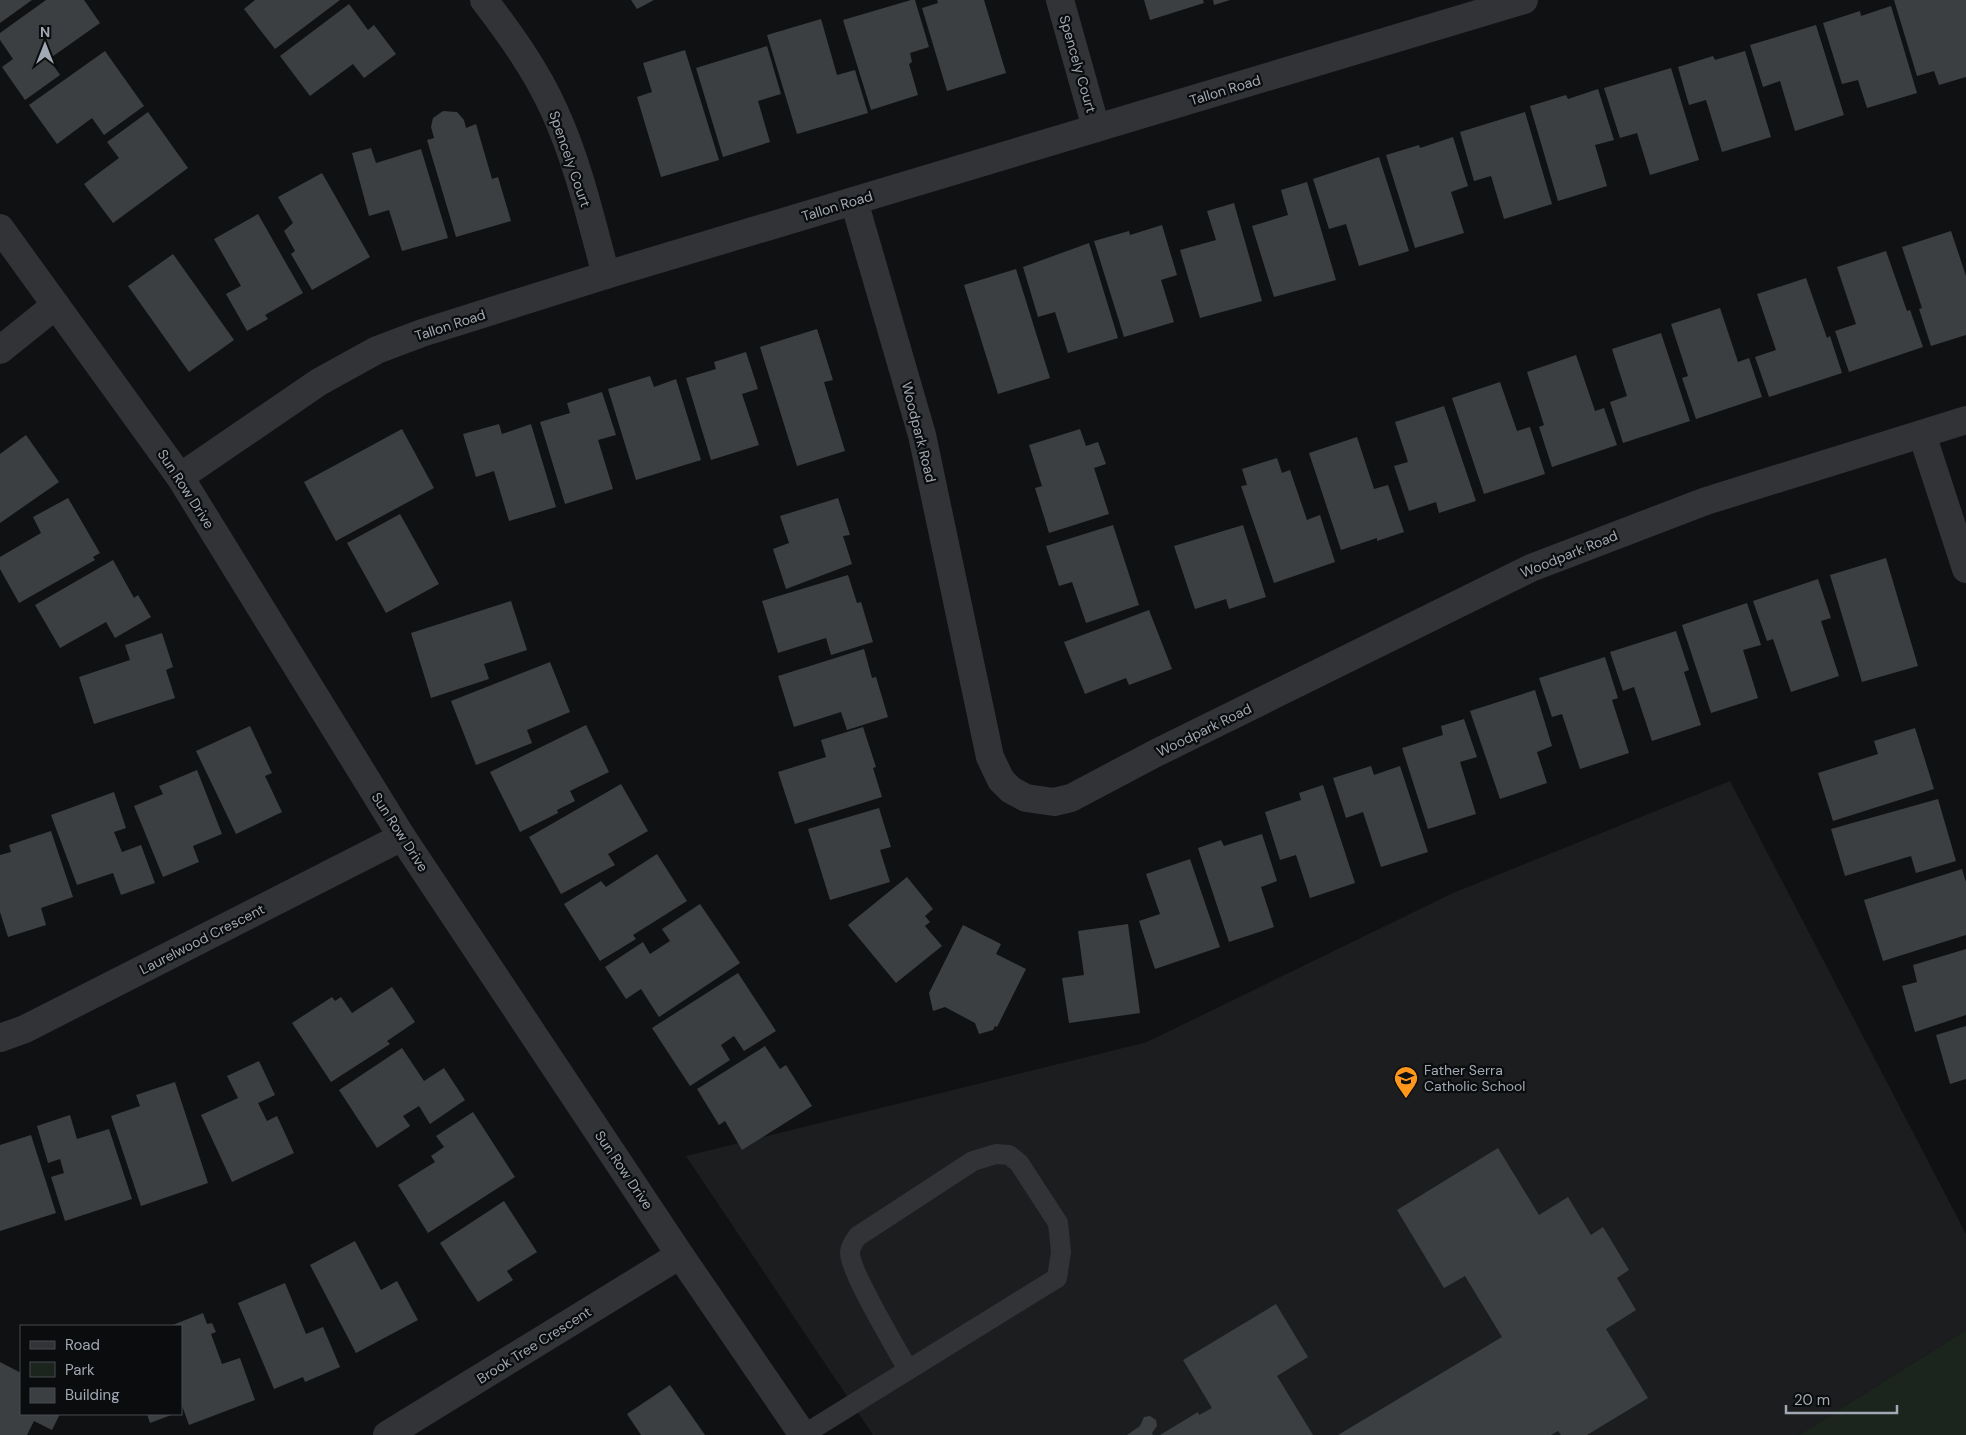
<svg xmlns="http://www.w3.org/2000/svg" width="1966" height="1435" viewBox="0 0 1966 1435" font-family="'DM Sans',sans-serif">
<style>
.built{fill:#1c1d1f}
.green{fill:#1c251d}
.building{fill:#3c3f42}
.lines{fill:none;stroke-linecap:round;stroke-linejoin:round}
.lane{stroke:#313337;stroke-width:20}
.street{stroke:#313337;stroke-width:28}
.labels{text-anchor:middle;stroke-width:4.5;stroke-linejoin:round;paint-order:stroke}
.street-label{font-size:14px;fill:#a1a9b4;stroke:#0b0c0d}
.poi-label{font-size:14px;fill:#a1a9b4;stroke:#0b0c0d;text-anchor:start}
</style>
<rect width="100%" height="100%" fill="#101112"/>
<!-- built -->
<path class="built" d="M1730,781L1966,1234V1330L1799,1435H873L686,1156L1147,1042L1453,893Z"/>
<!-- green -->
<path class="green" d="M1966,1330V1435H1799Z"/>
<!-- building -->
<g class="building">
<path d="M0,0H32L0,23Z"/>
<path d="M46,0H84L100,23L49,59L60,75L25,100L2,67L13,59L0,40V33Z"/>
<path d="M255,0H340L275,49L244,9Z"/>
<path d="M631,0H654L637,9Z"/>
<path d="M911,0H915L929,47L910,53L912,62L909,64L918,95L871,110L843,20Z"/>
<path d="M937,0H984L1006,73L947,91L922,8L938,3Z"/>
<path d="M1144,0H1203L1204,3L1150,20Z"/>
<path d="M1213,0H1230L1214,5Z"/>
<path d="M1894,0H1966V77L1939,85L1934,71L1917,76Z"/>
<path d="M349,4L368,30L374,25L396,54L364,78L353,64L310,96L280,56Z"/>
<path d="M1891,6L1917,93L1867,108L1858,80L1842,84L1823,23L1860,11L1861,16Z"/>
<path d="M821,19L837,75L855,70L868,113L797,134L767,35Z"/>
<path d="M1816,25L1844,115L1795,131L1780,81L1763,87L1750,45Z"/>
<path d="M767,46L781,94L758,101L770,142L723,157L696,68Z"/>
<path d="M685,50L719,160L661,177L637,97L652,92L643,63Z"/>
<path d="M105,51L144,106L104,135L92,118L57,144L29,105Z"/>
<path d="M1745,51L1771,137L1722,152L1706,100L1689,105L1678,67L1713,56L1715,60Z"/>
<path d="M1671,68L1699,160L1650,175L1637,133L1620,138L1604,88Z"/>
<path d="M1598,89L1614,140L1595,145L1607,186L1558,201L1530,106L1566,95L1568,99Z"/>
<path d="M443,111L457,112L464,120L466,128L476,124L492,179L498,177L511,221L456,237L427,140L434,138L431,127L433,118Z"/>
<path d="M148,112L188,168L113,223L84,184L119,158L107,142Z"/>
<path d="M1525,112L1552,204L1504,219L1491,176L1474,181L1460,132Z"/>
<path d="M1453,137L1468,186L1451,192L1464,233L1415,248L1386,155L1419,145L1420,148Z"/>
<path d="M371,148L376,163L421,149L448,238L402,251L389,210L369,216L352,153Z"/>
<path d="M1379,157L1409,251L1359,266L1346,224L1329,229L1313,179Z"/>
<path d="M322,173L370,257L312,290L291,254L295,251L284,231L293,223L278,197Z"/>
<path d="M1307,182L1336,280L1274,297L1252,226L1288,215L1281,190Z"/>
<path d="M1234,203L1262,301L1200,318L1180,250L1216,240L1207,211Z"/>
<path d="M258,214L303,293L265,315L268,319L247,331L226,294L241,286L214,239Z"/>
<path d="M1162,225L1177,275L1161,280L1174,322L1124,337L1094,241L1129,231L1130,235Z"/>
<path d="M1951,231L1966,276V335L1931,346L1919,309L1922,308L1902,247Z"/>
<path d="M1089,243L1118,338L1068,353L1055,312L1038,317L1023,267Z"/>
<path d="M1886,251L1907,311L1910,310L1923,347L1849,372L1835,331L1856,324L1837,267Z"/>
<path d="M173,254L234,340L189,372L128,286Z"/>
<path d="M1016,269L1050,378L998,394L964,285Z"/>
<path d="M1806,278L1827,338L1830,336L1842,373L1769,397L1755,357L1776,350L1757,294Z"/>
<path d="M1720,308L1738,362L1749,358L1762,397L1696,419L1682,378L1688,376L1671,324Z"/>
<path d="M817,329L833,380L824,382L845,451L797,466L760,347Z"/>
<path d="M1661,333L1690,421L1623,443L1610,402L1627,396L1612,349Z"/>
<path d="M746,352L758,389L742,394L759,445L711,460L686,378L716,369L714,362Z"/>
<path d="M1576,355L1595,411L1604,408L1617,445L1552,467L1539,427L1544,425L1527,372Z"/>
<path d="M650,376L654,387L676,379L701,460L636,480L608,389Z"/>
<path d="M1500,382L1517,431L1530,427L1545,474L1484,494L1452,398Z"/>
<path d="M602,392L616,435L598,440L613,489L565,504L540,422L570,413L567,403Z"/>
<path d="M1444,406L1476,501L1439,513L1436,502L1409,511L1394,466L1408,462L1395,422Z"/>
<path d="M499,424L502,434L531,424L556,507L509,521L494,471L476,477L463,434Z"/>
<path d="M402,429L434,488L336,541L304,482Z"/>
<path d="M1080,429L1086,446L1098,442L1106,464L1094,468L1109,514L1049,533L1035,488L1042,486L1029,445Z"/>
<path d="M26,435L59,482L0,523V454Z"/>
<path d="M1357,437L1374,489L1388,485L1404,532L1377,541V538L1341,550L1309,453Z"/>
<path d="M1277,458L1282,473L1290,470L1307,520L1320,515L1335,562L1274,583L1241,486L1247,485L1242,469Z"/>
<path d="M68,498L100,553L93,557L95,560L19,603L0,569V557L41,533L33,517Z"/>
<path d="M838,498L850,535L843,536L852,564L786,589L773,549L789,543L780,516Z"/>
<path d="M400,514L439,584L386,613L347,543Z"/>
<path d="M1113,525L1139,605L1086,623L1072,582L1059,586L1046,546Z"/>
<path d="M1243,525L1266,597L1229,609L1226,599L1195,609L1174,546Z"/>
<path d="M1886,558L1918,666L1862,682L1830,575Z"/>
<path d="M113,560L134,598L138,595L151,617L115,638L106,622L60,648L35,605Z"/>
<path d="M848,575L857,603L861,602L873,642L831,655L826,638L778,653L762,601Z"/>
<path d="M1818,579L1831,618L1821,621L1839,676L1791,692L1773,639L1767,641L1753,601Z"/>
<path d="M511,601L527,650L484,664L489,679L431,698L411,633Z"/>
<path d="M1747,603L1761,645L1743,650L1758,698L1711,713L1682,625Z"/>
<path d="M1149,610L1172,669L1129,685L1126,678L1085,694L1064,642Z"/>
<path d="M1676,631L1689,670L1684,672L1701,725L1652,741L1634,687L1623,691L1610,652Z"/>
<path d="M162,633L173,667L166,670L175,698L94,724L79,677L130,660L125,645Z"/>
<path d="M864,649L872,678L876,677L888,717L847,730L841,712L794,727L778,676Z"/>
<path d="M1605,657L1618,698L1612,700L1629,753L1580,769L1562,714L1552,717L1539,678Z"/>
<path d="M550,662L570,712L527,730L532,743L476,765L451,701Z"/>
<path d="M1535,690L1552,746L1537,752L1547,783L1500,799L1470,711Z"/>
<path d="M1464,719L1477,757L1460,762L1476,814L1428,829L1402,748L1443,735L1441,726Z"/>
<path d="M586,725L609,772L570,791L575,801L557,810L558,813L520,832L490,772Z"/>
<path d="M250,726L272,773L265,776L282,812L236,834L196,751Z"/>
<path d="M863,727L876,767L873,768L882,797L795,824L778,772L826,757L821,740Z"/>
<path d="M1915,728L1934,789L1833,821L1818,773L1878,754L1874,741Z"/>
<path d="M1371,766L1374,775L1400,766L1428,852L1381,867L1363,812L1346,818L1333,778Z"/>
<path d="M197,770L222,834L193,846L199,862L163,877L134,806L163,794L159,786Z"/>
<path d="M621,784L648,831L608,854L615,865L561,894L529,837Z"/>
<path d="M1323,785L1355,883L1310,898L1296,855L1280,860L1265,812L1301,800L1299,793Z"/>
<path d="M114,792L126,828L114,832L122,852L141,845L155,883L121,895L113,873L77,885L51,815Z"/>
<path d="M1938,799L1956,861L1916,873L1911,856L1845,876L1831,829Z"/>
<path d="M879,808L891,847L880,850L890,882L830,900L808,829Z"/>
<path d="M51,831L73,897L41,908L46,925L8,937L0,912V855L11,852L9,845Z"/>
<path d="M1262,834L1277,881L1261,887L1274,927L1229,942L1198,848L1221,840L1224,846Z"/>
<path d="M657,854L687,901L633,935L636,939L600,961L564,904L601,881L606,887Z"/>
<path d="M1190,859L1220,947L1155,969L1139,921L1160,914L1146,874Z"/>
<path d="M1962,869L1966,882V935L1883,961L1864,900Z"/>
<path d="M907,877L933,909L925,916L930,922L925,926L942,946L896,983L848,925Z"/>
<path d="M700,904L740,963L659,1017L641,989L626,999L605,967L643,942L650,954L670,941L662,929Z"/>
<path d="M1128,924L1140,1013L1069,1023L1062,978L1084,975L1078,931Z"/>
<path d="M963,925L1001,944L996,954L1026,969L997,1027L995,1026L993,1030L979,1034L975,1023L945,1007L933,1011L929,993Z"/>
<path d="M1966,949V1015L1915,1032L1902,986L1917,982L1913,965Z"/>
<path d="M738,973L776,1031L744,1051L734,1036L721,1045L730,1060L690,1086L652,1028Z"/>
<path d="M392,987L415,1022L387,1041L390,1044L331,1082L292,1023L332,997L335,1001L341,997L352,1013Z"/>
<path d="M1966,1026V1079L1950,1084L1936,1035Z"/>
<path d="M765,1046L780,1069L786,1065L812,1106L742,1150L725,1121L719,1125L697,1089Z"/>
<path d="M402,1048L424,1081L444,1068L465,1100L430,1124L419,1106L403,1116L410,1126L377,1148L339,1090Z"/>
<path d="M259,1061L275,1095L258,1103L267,1121L277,1116L294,1153L232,1182L201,1115L238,1098L227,1076Z"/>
<path d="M175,1082L208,1183L141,1206L111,1116L140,1106L136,1095Z"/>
<path d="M473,1112L515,1177L428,1233L398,1185L435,1162L431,1156L444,1147L436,1136Z"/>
<path d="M70,1115L77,1139L109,1129L132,1199L65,1221L51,1177L64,1173L60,1159L48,1163L37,1126Z"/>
<path d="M31,1135L56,1213L0,1231V1145Z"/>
<path d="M1498,1148L1539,1215L1568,1197L1591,1235L1603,1227L1629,1270L1617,1278L1636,1310L1606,1329L1648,1398L1587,1435H1561L1558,1431L1551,1435H1338L1502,1337L1465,1276L1444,1288L1397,1210Z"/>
<path d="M504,1201L537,1252L507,1271L513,1280L478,1302L440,1243Z"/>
<path d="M355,1241L381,1290L397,1281L418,1320L356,1353L310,1265Z"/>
<path d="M285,1283L306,1334L323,1327L340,1367L305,1382L303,1377L274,1389L238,1303Z"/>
<path d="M1276,1304L1308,1357L1277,1376L1313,1435H1160L1198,1412L1199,1415L1212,1408L1183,1360Z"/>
<path d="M203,1313L207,1324L212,1323L216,1332L211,1334L222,1364L240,1358L255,1400L189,1425L181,1403V1326H170Z"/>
<path d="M0,1362L21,1373V1414H60L52,1430L34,1421L27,1435H0Z"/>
<path d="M670,1385L705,1435H641L627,1414Z"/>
<path d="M147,1414H174L150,1423Z"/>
<path d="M1150,1416L1156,1420L1157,1426L1152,1433L1153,1435H1127L1140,1426L1144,1417Z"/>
</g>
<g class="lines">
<!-- lane -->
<path class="lane" d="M803,1435C888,1383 972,1330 1057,1278L1061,1252L1058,1223L1019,1163L1009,1155L996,1154L973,1161L858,1236C854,1241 850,1247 850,1253C850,1272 897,1349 908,1370"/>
<!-- street -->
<g class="street">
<path d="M484,0C510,34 536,70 554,110C578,162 591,220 606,275"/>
<path d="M1060,0L1096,128"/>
<path d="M854,201L922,435L990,757L1001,780L1011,790L1026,798L1054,802L1071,798L1156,753L1531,568L1706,501L1966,420"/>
<path d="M0,228L180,477L402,837L680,1255L803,1435"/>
<path d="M0,350L56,305"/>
<path d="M1922,434L1966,569"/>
<path d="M180,477L319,382L377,350L422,333L606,275L1524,0"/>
<path d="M0,1038L25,1029L402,837"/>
<path d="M387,1435L680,1255"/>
</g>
</g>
<!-- icons -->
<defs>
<g id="school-pin" transform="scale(1.25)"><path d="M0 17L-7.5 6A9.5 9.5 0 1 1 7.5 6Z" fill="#fe971c" stroke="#0b0c0d"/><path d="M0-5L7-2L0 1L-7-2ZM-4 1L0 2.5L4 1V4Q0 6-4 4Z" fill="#111"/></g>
</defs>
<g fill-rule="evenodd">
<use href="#school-pin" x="1406" y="1078"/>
</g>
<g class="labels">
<!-- street labels -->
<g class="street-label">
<text transform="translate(1078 64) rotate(74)" y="5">Spencely Court</text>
<text transform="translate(1225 90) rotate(-17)" y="5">Tallon Road</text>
<text transform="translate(570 159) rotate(71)" y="5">Spencely Court</text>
<text transform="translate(837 206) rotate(-17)" y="5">Tallon Road</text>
<text transform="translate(450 325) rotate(-18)" y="5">Tallon Road</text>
<text transform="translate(919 432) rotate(76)" y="5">Woodpark Road</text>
<text transform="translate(186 489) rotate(57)" y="5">Sun Row Drive</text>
<text transform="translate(1569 554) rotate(-22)" y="5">Woodpark Road</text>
<text transform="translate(1204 730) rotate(-26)" y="5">Woodpark Road</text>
<text transform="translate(400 832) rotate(57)" y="5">Sun Row Drive</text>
<text transform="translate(202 939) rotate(-27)" y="5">Laurelwood Crescent</text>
<text transform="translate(624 1170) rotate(56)" y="5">Sun Row Drive</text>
<text transform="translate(534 1345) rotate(-32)" y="5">Brook Tree Crescent</text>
</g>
<!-- poi labels -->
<g class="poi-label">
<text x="1424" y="1075">Father Serra<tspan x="1424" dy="16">Catholic School</tspan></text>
</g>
</g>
<!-- legend -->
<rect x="20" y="1325" width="162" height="90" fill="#0b0c0d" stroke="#474b50"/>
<rect x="30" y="1341" width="25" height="8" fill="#313337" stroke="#474b50"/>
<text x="65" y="1350" font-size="15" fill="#a1a9b4">Road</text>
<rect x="30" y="1362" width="25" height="15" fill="#1c251d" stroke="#474b50"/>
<text x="65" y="1375" font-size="15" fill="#a1a9b4">Park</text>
<rect x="30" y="1388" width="25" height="15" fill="#3c3f42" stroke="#474b50"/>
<text x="65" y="1400" font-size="15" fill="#a1a9b4">Building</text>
<!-- north arrow -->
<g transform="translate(45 45)" stroke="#0b0c0d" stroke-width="4" paint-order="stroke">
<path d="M0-4L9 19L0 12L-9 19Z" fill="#a1a9b4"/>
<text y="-8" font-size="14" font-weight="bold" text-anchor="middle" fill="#a1a9b4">N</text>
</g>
<!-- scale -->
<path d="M1786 1405v8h111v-8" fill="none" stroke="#a1a9b4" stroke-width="2.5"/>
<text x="1794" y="1405" font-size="15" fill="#a1a9b4" stroke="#0b0c0d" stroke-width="4" paint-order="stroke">20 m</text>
</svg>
